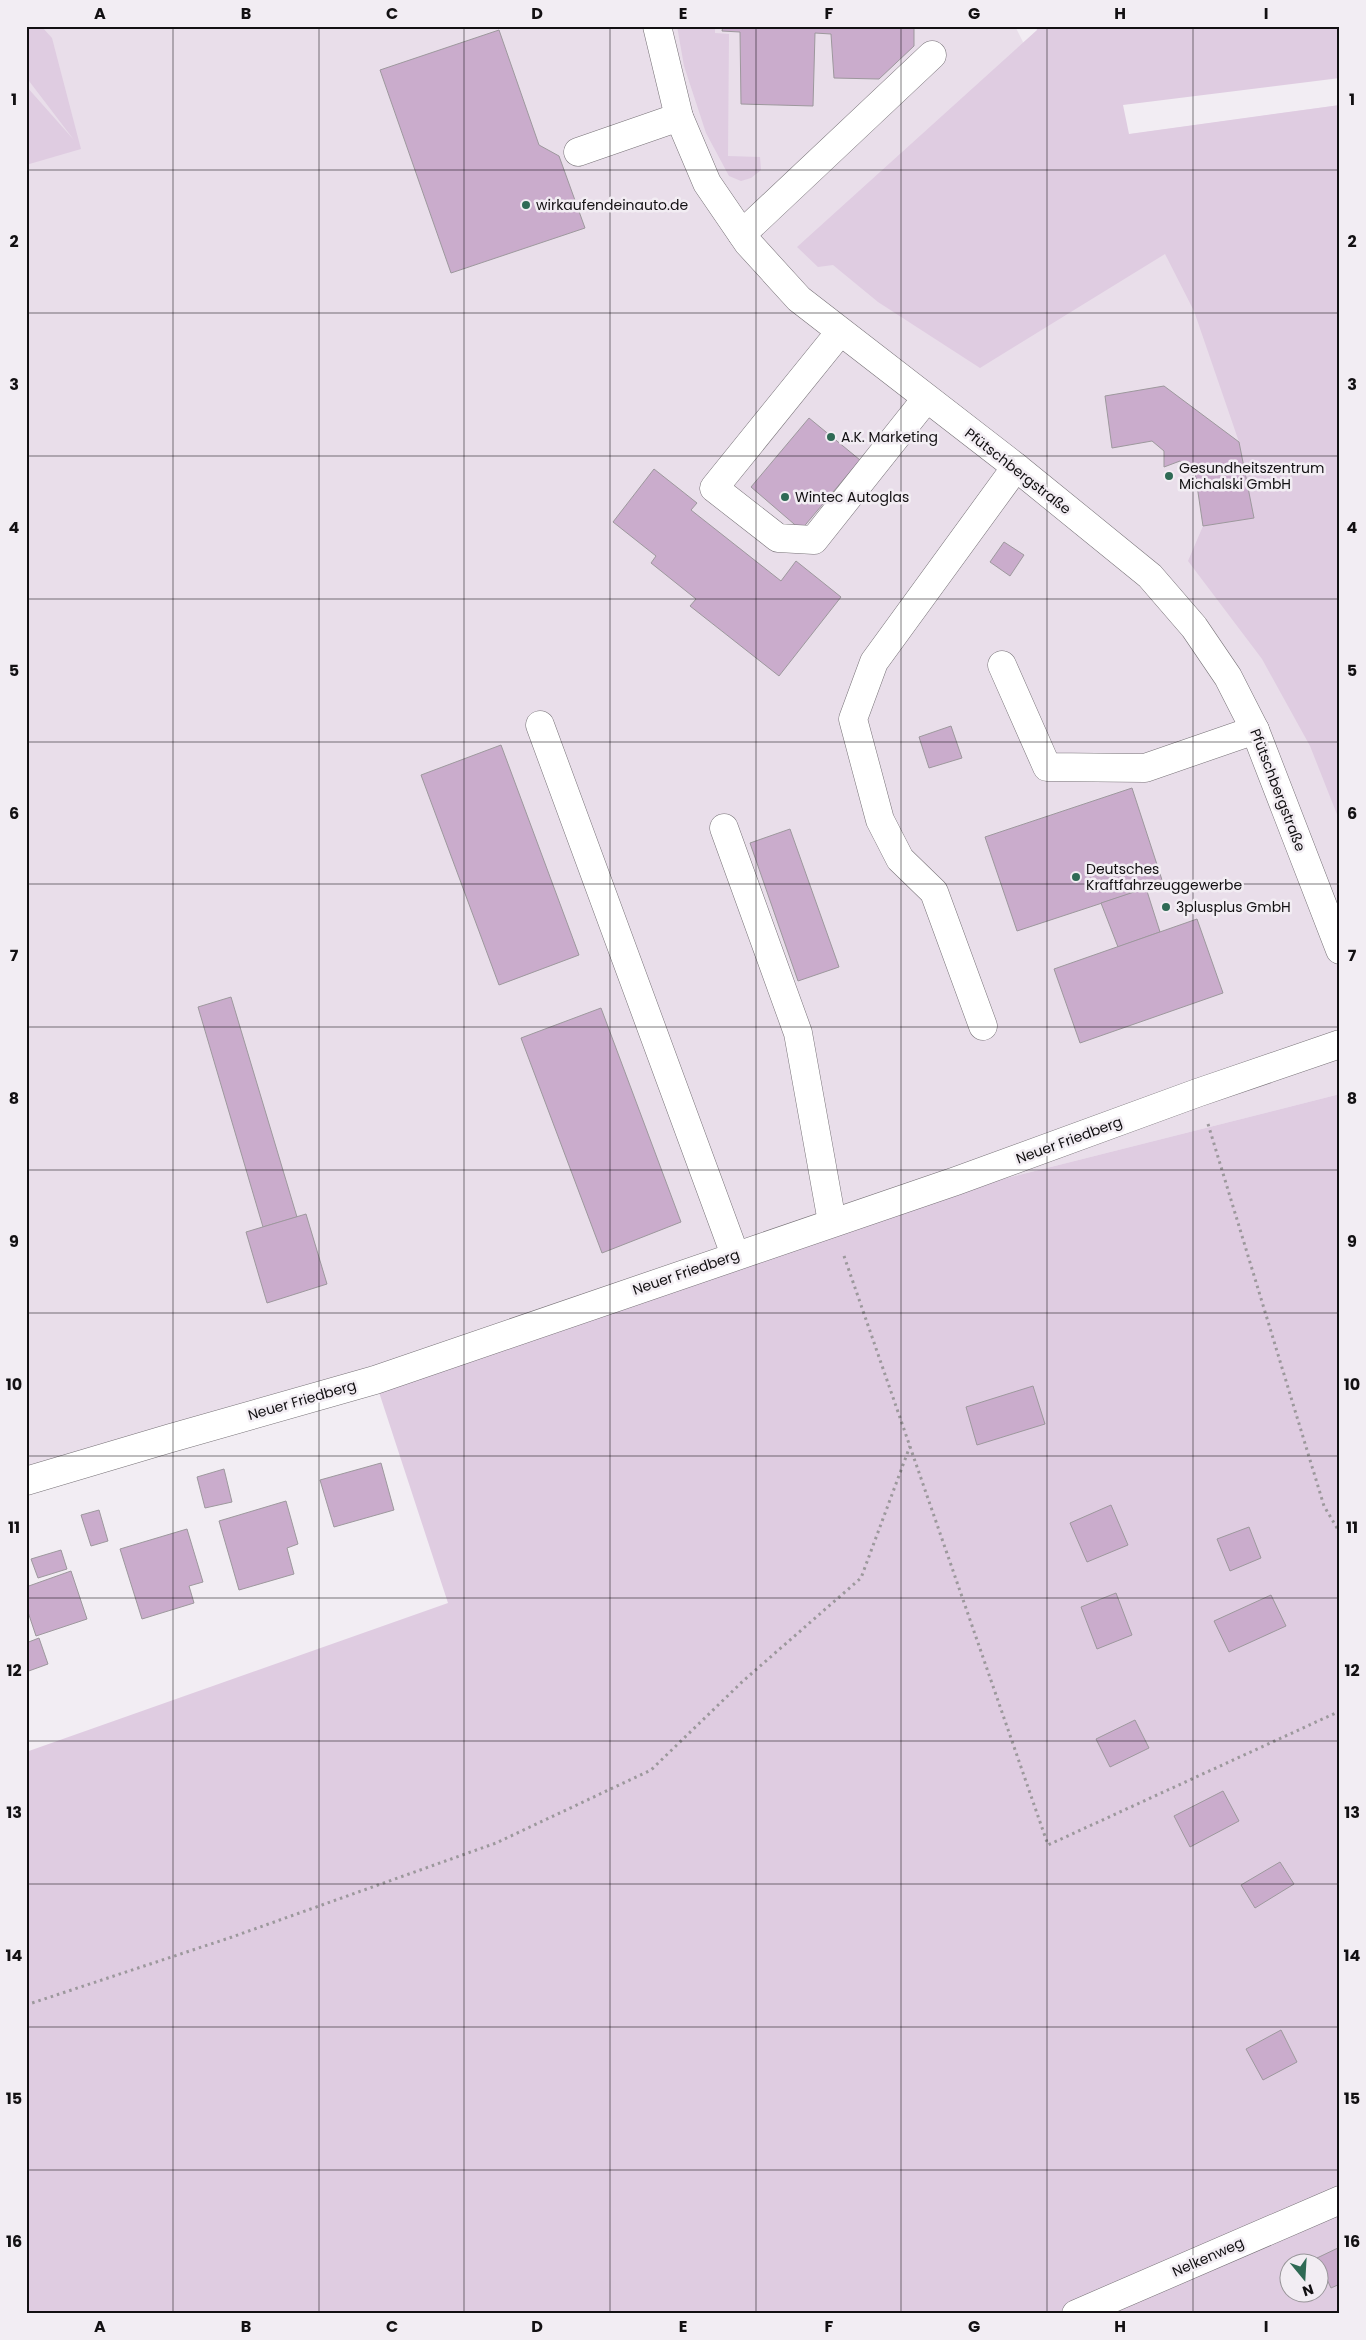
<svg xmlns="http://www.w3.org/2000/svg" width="1366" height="2340" viewBox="0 0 1366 2340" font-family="Poppins,sans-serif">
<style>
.built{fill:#e9deea}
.green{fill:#dfcce1;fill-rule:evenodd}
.building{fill:#caaccc;stroke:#9d989d}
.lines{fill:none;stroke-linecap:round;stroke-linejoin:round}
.minor-casing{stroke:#777277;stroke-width:29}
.path{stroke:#9c989c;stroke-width:3;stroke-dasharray:2.5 4;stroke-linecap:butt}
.minor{stroke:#fff;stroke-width:28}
.grid{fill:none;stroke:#121012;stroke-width:1;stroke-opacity:0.55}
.poi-dot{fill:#2f6a55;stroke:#f2edf3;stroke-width:2}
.labels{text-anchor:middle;stroke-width:5;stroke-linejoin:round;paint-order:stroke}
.poi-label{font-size:14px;fill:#121012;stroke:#f2edf3;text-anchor:start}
.street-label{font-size:14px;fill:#121012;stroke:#f2edf3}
.neatline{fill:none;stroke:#121012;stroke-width:2}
.grid-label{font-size:16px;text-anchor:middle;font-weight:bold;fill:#121012}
</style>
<rect width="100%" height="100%" fill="#f2edf3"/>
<!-- built -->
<path class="built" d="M26,26H1015L1073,142L1340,105V1094L832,1222L26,1481Z"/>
<!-- green -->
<g class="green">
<path d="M26,26H41L52,38L81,149L26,165V86L74,140L26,77Z"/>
<path d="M677,26H715V33L729,34L728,156L760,157L761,170L751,178L741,181L729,176L706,133L684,66Z"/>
<path d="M1036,26H1340V78L1123,105L1129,134L1340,105V822L1310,746L1262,659L1188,561L1203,526L1254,518L1239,442L1194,311L1165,254L980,368L878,302L833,265L818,267L797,247L1037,30Z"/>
<path d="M1340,1094V2314H26V1752L448,1603L375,1380L832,1222ZM1288,2262H1318V2292H1288Z"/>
</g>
<!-- building -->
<g class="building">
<path d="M723,26H914V46L879,79L834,78L831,34L815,33L813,106L741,104L740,32L722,31Z"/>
<path d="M499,30L539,145L559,156L585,228L451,273L380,70Z"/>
<path d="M1164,386L1239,442L1254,518L1203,526L1195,472L1180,461L1164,467V451L1152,441L1112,448L1105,396Z"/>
<path d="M809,418L860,460L801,530L751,487Z"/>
<path d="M654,469L697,503L691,510L781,581L796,561L841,597L779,676L690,606L696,599L651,563L656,556L613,522Z"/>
<path d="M1004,542L1024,555L1010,576L990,562Z"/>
<path d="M951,726L962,758L929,768L919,737Z"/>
<path d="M501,745L579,955L499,985L421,775Z"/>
<path d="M1132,788L1163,883L1017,931L985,837Z"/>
<path d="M790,829L839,967L798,981L750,843Z"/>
<path d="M1146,888L1160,932L1118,947L1101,903Z"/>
<path d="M1197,919L1223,993L1080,1043L1054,969Z"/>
<path d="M231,997L297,1217L263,1227L198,1007Z"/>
<path d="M601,1008L681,1222L602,1253L521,1038Z"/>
<path d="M306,1214L327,1284L267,1303L246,1232Z"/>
<path d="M1033,1386L1045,1424L977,1445L966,1407Z"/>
<path d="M381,1463L394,1510L334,1527L320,1480Z"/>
<path d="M224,1469L232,1502L205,1508L197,1477Z"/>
<path d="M286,1501L298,1544L287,1548L294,1574L239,1590L219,1521Z"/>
<path d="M1111,1505L1128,1545L1087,1562L1070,1523Z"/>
<path d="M99,1510L108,1541L91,1546L81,1515Z"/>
<path d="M1249,1527L1261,1558L1230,1571L1217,1539Z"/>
<path d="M187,1529L203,1582L189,1586L194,1603L142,1619L120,1549Z"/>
<path d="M61,1550L67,1569L38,1578L31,1559Z"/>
<path d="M71,1571L87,1619L36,1636L26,1606V1587Z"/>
<path d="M1116,1593L1132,1635L1097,1649L1081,1607Z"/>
<path d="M1271,1595L1286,1626L1229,1652L1214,1621Z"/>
<path d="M39,1638L48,1664L26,1672V1643Z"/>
<path d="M1135,1720L1149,1748L1110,1767L1096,1739Z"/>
<path d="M1223,1791L1239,1821L1190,1847L1174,1816Z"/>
<path d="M1280,1862L1294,1884L1255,1908L1241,1885Z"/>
<path d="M1281,2030L1297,2062L1263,2080L1246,2049Z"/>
<path d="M1340,2247V2284L1331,2288L1317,2258Z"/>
</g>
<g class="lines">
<!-- minor casing -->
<g class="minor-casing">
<g id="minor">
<path d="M657,26L679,117L707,183L748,243L799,299L1016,467L1150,576L1194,627L1228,677L1255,730L1340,950"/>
<path d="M578,152L679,117"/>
<path d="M742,234L932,55"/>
<path d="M840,332L714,488L778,538L814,540L926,399"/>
<path d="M1002,665L1047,767L1145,768L1255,730"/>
<path d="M540,725L735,1255"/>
<path d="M724,828L798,1033L832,1222"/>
<path d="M983,1026L934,892L900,859L880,820L853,719L874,662L1016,467"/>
<path d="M26,1481L171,1438L375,1380L956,1181L1197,1093L1340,1044"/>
<path d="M1076,2314L1340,2200"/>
</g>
</g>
<!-- path -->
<g class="path">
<path d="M1208,1124L1324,1506L1340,1533"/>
<path d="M844,1256L1048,1845L1340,1711"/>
<path d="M26,2005L232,1937L496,1843L651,1770L743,1681L861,1578L910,1446"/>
</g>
<!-- minor -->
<use href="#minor" class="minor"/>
</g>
<!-- grid -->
<path class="grid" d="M173,26V2314M319,26V2314M464,26V2314M610,26V2314M756,26V2314M901,26V2314M1047,26V2314M1193,26V2314M26,170H1340M26,313H1340M26,456H1340M26,599H1340M26,742H1340M26,884H1340M26,1027H1340M26,1170H1340M26,1313H1340M26,1456H1340M26,1598H1340M26,1741H1340M26,1884H1340M26,2027H1340M26,2170H1340"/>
<!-- markers -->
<g class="poi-dot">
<circle cx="526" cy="205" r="5"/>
<circle cx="831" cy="437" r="5"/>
<circle cx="1169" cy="476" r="5"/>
<circle cx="785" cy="497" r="5"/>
<circle cx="1076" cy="877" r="5"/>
<circle cx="1166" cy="907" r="5"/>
</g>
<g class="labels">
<!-- poi labels -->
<g class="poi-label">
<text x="536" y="210">wirkaufendeinauto.de</text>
<text x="841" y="442">A.K. Marketing</text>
<text x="1179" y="473">Gesundheitszentrum<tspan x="1179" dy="16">Michalski GmbH</tspan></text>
<text x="795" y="502">Wintec Autoglas</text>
<text x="1086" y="874">Deutsches<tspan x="1086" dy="16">Kraftfahrzeuggewerbe</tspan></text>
<text x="1176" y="912">3plusplus GmbH</text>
</g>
<!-- street labels -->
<g class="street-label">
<text transform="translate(1018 471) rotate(38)" y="5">Pfütschbergstraße</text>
<text transform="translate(1278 790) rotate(69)" y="5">Pfütschbergstraße</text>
<text transform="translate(1069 1140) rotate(-20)" y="5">Neuer Friedberg</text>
<text transform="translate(686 1272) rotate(-19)" y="5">Neuer Friedberg</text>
<text transform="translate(302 1400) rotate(-16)" y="5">Neuer Friedberg</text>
<text transform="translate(1208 2257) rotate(-24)" y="5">Nelkenweg</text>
</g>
</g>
<!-- border -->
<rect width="1366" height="2340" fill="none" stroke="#f2edf3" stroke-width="55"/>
<!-- north arrow -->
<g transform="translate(1304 2278) rotate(162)"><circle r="24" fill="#f2edf3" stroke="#989599"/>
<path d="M0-4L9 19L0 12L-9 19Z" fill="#2f6a55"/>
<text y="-8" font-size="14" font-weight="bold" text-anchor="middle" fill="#121012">N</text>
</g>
<rect x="28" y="28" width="1310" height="2284" class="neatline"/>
<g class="grid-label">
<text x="100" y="19">A</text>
<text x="246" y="19">B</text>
<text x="392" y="19">C</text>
<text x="537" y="19">D</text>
<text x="683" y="19">E</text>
<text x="829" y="19">F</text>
<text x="974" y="19">G</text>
<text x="1120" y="19">H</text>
<text x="1266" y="19">I</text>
<text x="14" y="105">1</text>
<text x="1352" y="105">1</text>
<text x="14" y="247">2</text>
<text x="1352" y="247">2</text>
<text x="14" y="390">3</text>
<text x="1352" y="390">3</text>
<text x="14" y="533">4</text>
<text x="1352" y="533">4</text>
<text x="14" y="676">5</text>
<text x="1352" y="676">5</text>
<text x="14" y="819">6</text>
<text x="1352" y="819">6</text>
<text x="14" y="961">7</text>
<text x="1352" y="961">7</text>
<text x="14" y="1104">8</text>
<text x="1352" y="1104">8</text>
<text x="14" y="1247">9</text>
<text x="1352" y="1247">9</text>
<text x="14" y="1390">10</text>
<text x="1352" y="1390">10</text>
<text x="14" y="1533">11</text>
<text x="1352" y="1533">11</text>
<text x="14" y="1676">12</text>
<text x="1352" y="1676">12</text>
<text x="14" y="1818">13</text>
<text x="1352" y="1818">13</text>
<text x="14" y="1961">14</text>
<text x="1352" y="1961">14</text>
<text x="14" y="2104">15</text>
<text x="1352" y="2104">15</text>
<text x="14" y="2247">16</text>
<text x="1352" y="2247">16</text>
<text x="100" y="2332">A</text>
<text x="246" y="2332">B</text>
<text x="392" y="2332">C</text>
<text x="537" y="2332">D</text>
<text x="683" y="2332">E</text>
<text x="829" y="2332">F</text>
<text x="974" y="2332">G</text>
<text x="1120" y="2332">H</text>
<text x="1266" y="2332">I</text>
</g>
</svg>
